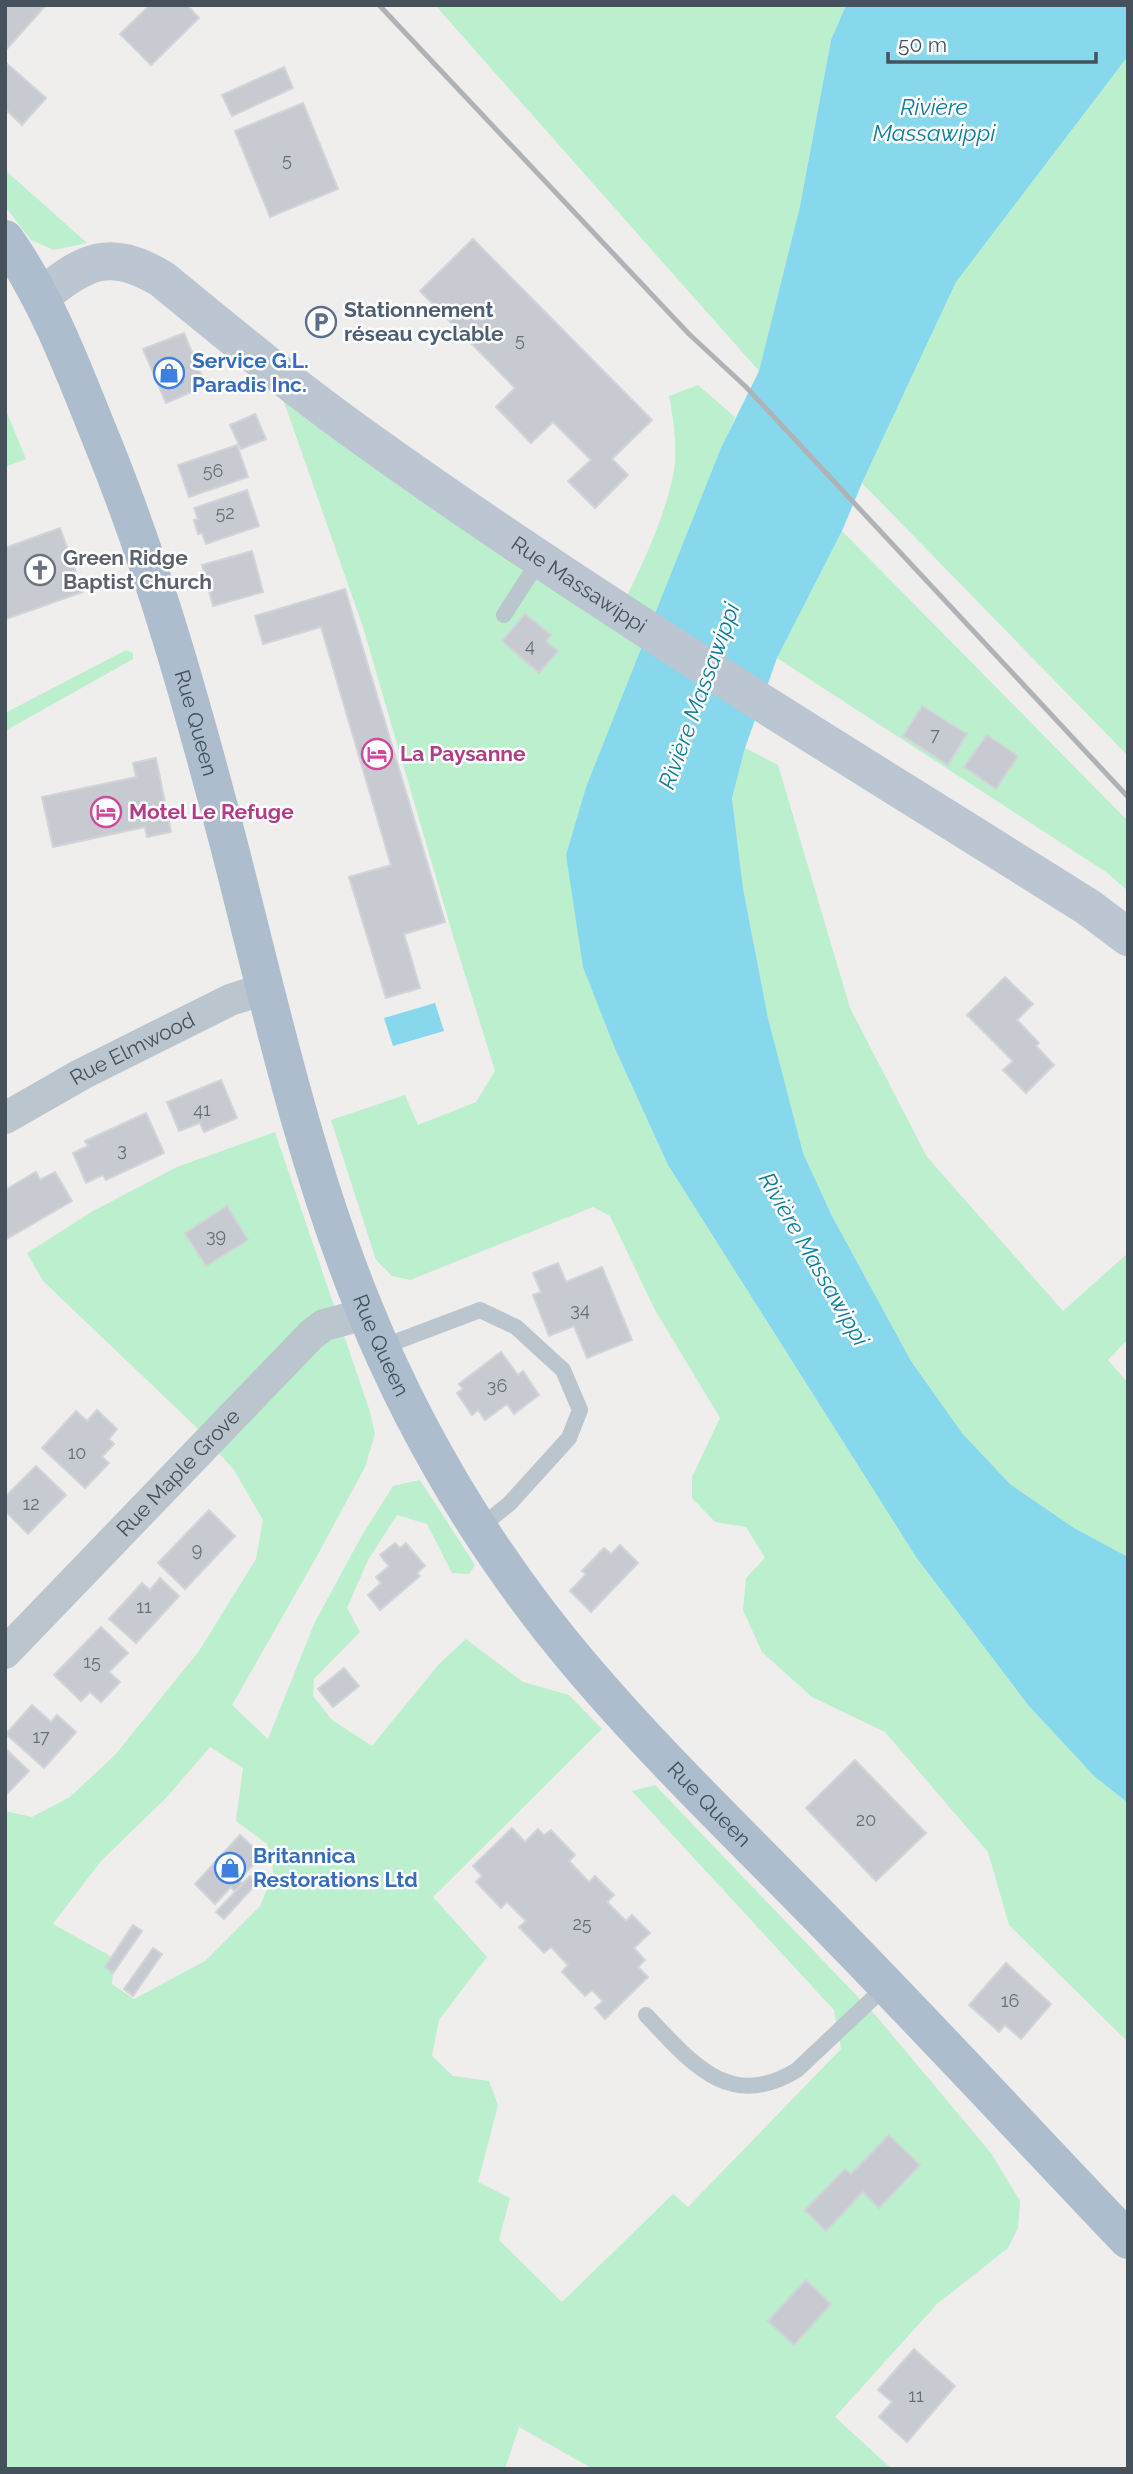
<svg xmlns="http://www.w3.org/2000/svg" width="1133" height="2474" viewBox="0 0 1133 2474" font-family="Raleway,sans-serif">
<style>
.green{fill:#bbefce;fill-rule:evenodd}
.water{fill:#87d8ec}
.building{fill:#c7cad0;stroke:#d1d4d9;stroke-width:2}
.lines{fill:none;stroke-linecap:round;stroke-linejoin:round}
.lane{stroke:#bbc5cd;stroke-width:16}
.street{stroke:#bbc5cd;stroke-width:32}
.secondary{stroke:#bbc6d2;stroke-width:38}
.primary{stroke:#adbdcd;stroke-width:38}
.rail{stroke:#afb3b8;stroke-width:5}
.labels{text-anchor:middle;stroke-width:5;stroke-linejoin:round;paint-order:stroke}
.number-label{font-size:18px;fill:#666f78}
.service-label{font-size:21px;font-weight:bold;fill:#4e5e75;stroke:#fff;text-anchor:start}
.shop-label{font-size:21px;font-weight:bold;fill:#366cbe;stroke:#fff;text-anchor:start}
.worship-label{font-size:21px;font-weight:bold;fill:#5b616d;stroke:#fff;text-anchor:start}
.street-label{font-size:21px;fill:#45515b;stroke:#fff}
.hotel-label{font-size:21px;font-weight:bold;fill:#b23c85;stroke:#fff;text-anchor:start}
.water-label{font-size:23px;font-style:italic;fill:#0c7d99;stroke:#fff}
</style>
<rect width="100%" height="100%" fill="#f0eded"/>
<!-- green -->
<g class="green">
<path d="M435,5H846L831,40L800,206L759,371Z"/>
<path d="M1128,56V756L862,483L956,282Z"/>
<path d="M5,170L87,243L54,250L31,240L5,206Z"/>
<path d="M698,385L735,417L586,787L566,855L616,1051L668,1165L916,1557L1028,1705L1094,1776L1128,1803V2042L1009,1925L988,1852L885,1732L812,1697L762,1652L743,1610L746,1578L765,1558L746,1527L715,1522L692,1498V1477L720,1418L655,1310L610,1216L593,1207L410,1280L392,1276L376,1260L331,1120L405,1095L418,1125L476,1102L495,1071L454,939L363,627L283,399L615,623C636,575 662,528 673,476C678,450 674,422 669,396Z"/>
<path d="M5,408L26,459L5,467Z"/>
<path d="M842,531L1128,821V891L1106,872L777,658Z"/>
<path d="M126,650L133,653V659L5,731V713Z"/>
<path d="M745,748L778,765L850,1008L927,1157L1063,1311L1128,1253V1339L1108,1360L1128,1383V1557L1074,1528L1010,1484L962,1433L911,1361L832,1216L803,1153L768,1018L743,888L732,797Z"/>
<path d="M275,1132L370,1412L375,1434L365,1467L317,1556L232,1705L268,1739L315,1622L361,1537L393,1486L420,1480L475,1565L469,1574L452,1573L427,1524L397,1515L368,1560L347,1608L360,1632L314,1679L313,1696L332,1720L372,1746L439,1664L466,1639L523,1682L569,1695L602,1729L433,1897L487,1957L439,2020L432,2056L453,2076L489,2081L498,2105L478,2182L510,2198L499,2240L562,2302L673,2194L688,2207L841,2049L834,2010L632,1791L655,1785L877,2017L991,2153L1020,2201L1018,2228L1008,2248L937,2304L835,2417L892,2469H593L519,2427L505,2469H5V1811L32,1817L70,1797L115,1755L199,1651L256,1559L263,1520L234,1470L193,1424L43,1281L27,1253L93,1211L177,1167ZM210,1747L243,1768L236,1821L267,1844L272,1860L273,1875L260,1906L205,1961L134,1999L112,1984L113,1973L105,1967L112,1957L53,1924L101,1861L167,1797Z"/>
</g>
<!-- water -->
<g class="water">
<path d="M846,5H1128V56L956,282L862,483L842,531L777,658L745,748L732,798L743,888L768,1018L803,1153L832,1216L911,1361L962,1433L1010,1484L1074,1528L1128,1557V1803L1094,1776L1028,1705L916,1557L668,1165L616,1051L583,967L566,855L586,787L721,448L759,371L800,206L831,40Z"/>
<path d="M435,1003L444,1031L393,1046L384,1018Z"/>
</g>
<!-- building -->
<g class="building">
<path d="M5,5H46L5,51Z"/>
<path d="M150,5H187L199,18L151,65L120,34Z"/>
<path d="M5,62L46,98L22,125L5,109Z"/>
<path d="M284,67L293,88L232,116L222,95Z"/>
<path d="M303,103L338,189L270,217L235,131Z"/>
<path d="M473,239L652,420L612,459L628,475L595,508L568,481L591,460L553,422L531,443L496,407L515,388L420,291Z"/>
<path d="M184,333L206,386L166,403L143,349Z"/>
<path d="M255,414L266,439L241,449L230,425Z"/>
<path d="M237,445L248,477L189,497L178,465Z"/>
<path d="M247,490L259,526L206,544L202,533L198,534L194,520L198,519L194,508Z"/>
<path d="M60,528L83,592L6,619L5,548Z"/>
<path d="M252,551L263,592L213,606L202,565Z"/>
<path d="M345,589L445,922L404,934L420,988L386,998L349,877L391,865L321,627L263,644L255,616Z"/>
<path d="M525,614L551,635L546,641L558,651L539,673L502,641Z"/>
<path d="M922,706L967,734L948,765L903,736Z"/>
<path d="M987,735L1018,756L996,789L964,767Z"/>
<path d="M156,758L171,832L147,837L145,827L53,847L42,797L136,777L133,763Z"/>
<path d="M1005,977L1033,1004L1017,1020L1039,1043L1036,1046L1054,1065L1026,1093L1003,1070L1013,1061L967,1015Z"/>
<path d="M221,1080L237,1118L204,1132L200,1123L179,1131L167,1102Z"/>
<path d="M146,1113L164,1153L106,1180L103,1175L86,1183L73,1153L88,1146L85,1141Z"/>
<path d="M36,1172L40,1180L55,1172L72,1201L5,1240V1190Z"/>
<path d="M227,1206L248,1240L206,1266L185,1233Z"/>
<path d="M558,1263L566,1282L602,1267L632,1340L587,1358L574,1326L549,1336L533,1295L541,1292L533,1273Z"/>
<path d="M501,1352L518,1375L523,1371L539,1395L514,1414L507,1404L485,1420L478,1410L472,1415L457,1393L463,1389L459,1384Z"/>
<path d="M97,1410L117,1429L109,1439L114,1444L102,1457L109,1463L85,1488L42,1448L76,1411L87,1421Z"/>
<path d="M36,1466L66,1495L28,1534L5,1511V1497Z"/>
<path d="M209,1510L235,1536L185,1589L158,1563Z"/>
<path d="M395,1543L400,1548L406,1543L425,1566L417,1573L420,1576L380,1610L368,1595L381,1583L376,1577L389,1566L380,1555Z"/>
<path d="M620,1545L638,1563L591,1612L570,1591L586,1574L582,1571L604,1548L611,1554Z"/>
<path d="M160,1578L179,1596L136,1643L109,1619L142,1583L150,1590Z"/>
<path d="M101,1627L128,1653L109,1672L120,1682L101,1702L90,1692L81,1701L54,1675Z"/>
<path d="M344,1668L359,1686L333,1707L318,1689Z"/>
<path d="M32,1705L51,1722L57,1715L76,1732L44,1768L6,1734Z"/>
<path d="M5,1748L29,1771L5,1796Z"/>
<path d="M855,1760L926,1833L876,1881L806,1808Z"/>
<path d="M512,1828L525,1842L538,1829L544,1835L551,1830L575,1855L569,1861L589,1882L595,1876L614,1895L607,1902L626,1921L632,1915L650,1933L634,1948L645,1960L638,1967L648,1977L605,2019L595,2008L603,2001L592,1990L585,1996L562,1972L568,1965L551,1947L544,1953L519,1927L526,1921L507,1902L501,1908L476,1882L482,1876L473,1866Z"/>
<path d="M240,1835L262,1855L239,1880L243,1884L235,1892L231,1887L215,1904L195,1884Z"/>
<path d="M250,1876L257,1883L224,1919L216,1912Z"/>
<path d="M133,1925L142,1931L113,1973L105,1967Z"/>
<path d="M153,1948L162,1954L133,1996L124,1989Z"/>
<path d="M1006,1963L1051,2004L1021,2039L1005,2025L999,2032L969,2005Z"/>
<path d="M889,2135L920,2165L879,2208L863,2192L826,2231L805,2210L845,2169L851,2174Z"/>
<path d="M806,2280L831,2304L794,2345L768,2321Z"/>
<path d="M914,2349L955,2386L907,2442L879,2417L892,2402L878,2390Z"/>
</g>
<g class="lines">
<!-- lane -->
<g class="lane">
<path d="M504,615L540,559"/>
<path d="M382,1347L480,1310L516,1327L563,1370L580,1410L569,1438L509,1504L479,1528"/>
<path d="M646,2015C691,2062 729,2112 797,2070L887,1985"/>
</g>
<!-- street -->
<g class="street">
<path id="s1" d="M5,1118L82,1074L230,1000L264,989"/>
<path id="s2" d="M5,1653L311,1335L324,1325L366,1314"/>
</g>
<!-- secondary -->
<path class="secondary" id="s3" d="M40,297C86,261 108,247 162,279C230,335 298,391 370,442C602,608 847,755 1088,907L1128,937"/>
<!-- primary -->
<path class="primary" id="s4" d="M5,239C48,300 74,372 102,441C155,571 193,708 229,845C269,1001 303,1158 364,1308C408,1416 468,1521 539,1614C624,1725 730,1824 827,1924C929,2028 1028,2135 1128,2240"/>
<!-- rail -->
<path class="rail" d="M379,5L689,334L746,387L1128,797"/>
</g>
<!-- icons -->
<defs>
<g id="parking-ring" transform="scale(1.575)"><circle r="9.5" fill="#fff" stroke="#5c6f8a" stroke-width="1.5"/><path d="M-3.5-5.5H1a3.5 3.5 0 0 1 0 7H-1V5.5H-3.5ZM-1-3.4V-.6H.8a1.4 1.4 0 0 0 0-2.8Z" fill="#5c6f8a"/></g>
<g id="shop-ring" transform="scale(1.575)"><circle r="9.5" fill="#fff" stroke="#3f7fe0" stroke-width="1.5"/><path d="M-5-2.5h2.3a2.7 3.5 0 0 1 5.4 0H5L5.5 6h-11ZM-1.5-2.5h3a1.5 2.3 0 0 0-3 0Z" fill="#3f7fe0"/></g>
<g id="church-ring" transform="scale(1.575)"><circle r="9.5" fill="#fff" stroke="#6b7280" stroke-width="1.5"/><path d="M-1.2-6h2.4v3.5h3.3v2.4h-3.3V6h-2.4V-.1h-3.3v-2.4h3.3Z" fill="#6b7280"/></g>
<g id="hotel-ring" transform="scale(1.575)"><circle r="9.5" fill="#fff" stroke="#d1479c" stroke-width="1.5"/><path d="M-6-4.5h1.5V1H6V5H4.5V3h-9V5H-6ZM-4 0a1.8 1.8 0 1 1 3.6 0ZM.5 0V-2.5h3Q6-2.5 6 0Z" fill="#d1479c"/></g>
</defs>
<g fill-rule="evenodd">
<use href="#parking-ring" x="321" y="322"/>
<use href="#shop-ring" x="169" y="373"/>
<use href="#church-ring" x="40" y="570"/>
<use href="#hotel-ring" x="377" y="754"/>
<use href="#hotel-ring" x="106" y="812"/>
<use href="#shop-ring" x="230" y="1868"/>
</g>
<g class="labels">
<!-- number labels -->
<g class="number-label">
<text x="287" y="166">5</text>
<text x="520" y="346">5</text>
<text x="213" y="477">56</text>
<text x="225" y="519">52</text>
<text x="530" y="652">4</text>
<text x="935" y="741">7</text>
<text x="202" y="1116">41</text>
<text x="122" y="1156">3</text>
<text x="216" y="1242">39</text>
<text x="580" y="1316">34</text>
<text x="497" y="1392">36</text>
<text x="77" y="1459">10</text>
<text x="31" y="1510">12</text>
<text x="197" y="1556">9</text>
<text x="144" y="1613">11</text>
<text x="92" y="1668">15</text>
<text x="41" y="1743">17</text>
<text x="866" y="1826">20</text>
<text x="582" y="1930">25</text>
<text x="1010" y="2007">16</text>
<text x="916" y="2402">11</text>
</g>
<!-- service labels -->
<g class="service-label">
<text x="344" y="317">Stationnement<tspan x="344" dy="24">réseau cyclable</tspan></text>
</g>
<!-- shop labels -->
<g class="shop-label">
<text x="192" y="368">Service G.L.<tspan x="192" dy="24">Paradis Inc.</tspan></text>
<text x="253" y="1863">Britannica<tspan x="253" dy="24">Restorations Ltd</tspan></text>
</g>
<!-- worship labels -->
<g class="worship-label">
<text x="63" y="565">Green Ridge<tspan x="63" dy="24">Baptist Church</tspan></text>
</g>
<!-- street labels -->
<g class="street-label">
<text dy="7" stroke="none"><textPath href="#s3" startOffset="653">Rue Massawippi</textPath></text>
<text dy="7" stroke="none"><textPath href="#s4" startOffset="522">Rue Queen</textPath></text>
<text dy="7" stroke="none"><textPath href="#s1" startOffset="145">Rue Elmwood</textPath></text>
<text dy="7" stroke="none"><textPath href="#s4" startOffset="1172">Rue Queen</textPath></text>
<text dy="7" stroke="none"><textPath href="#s2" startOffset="250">Rue Maple Grove</textPath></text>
<text dy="7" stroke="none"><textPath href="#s4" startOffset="1740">Rue Queen</textPath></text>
</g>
<!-- hotel labels -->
<g class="hotel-label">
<text x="400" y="761">La Paysanne</text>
<text x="129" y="819">Motel Le Refuge</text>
</g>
<!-- water labels -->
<g class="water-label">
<text x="934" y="115">Rivière<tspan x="934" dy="26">Massawippi</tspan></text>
<text transform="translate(699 696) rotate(-70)" y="8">Rivière Massawippi</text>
<text transform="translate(814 1259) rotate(60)" y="8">Rivière Massawippi</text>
</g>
</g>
<!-- border -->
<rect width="1133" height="2474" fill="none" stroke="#45515b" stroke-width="14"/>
<!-- scale -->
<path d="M888 52v10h208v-10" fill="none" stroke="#45515b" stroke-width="3.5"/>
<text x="898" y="52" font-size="21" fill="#45515b" stroke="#ffffff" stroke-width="5" paint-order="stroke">50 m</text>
</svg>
